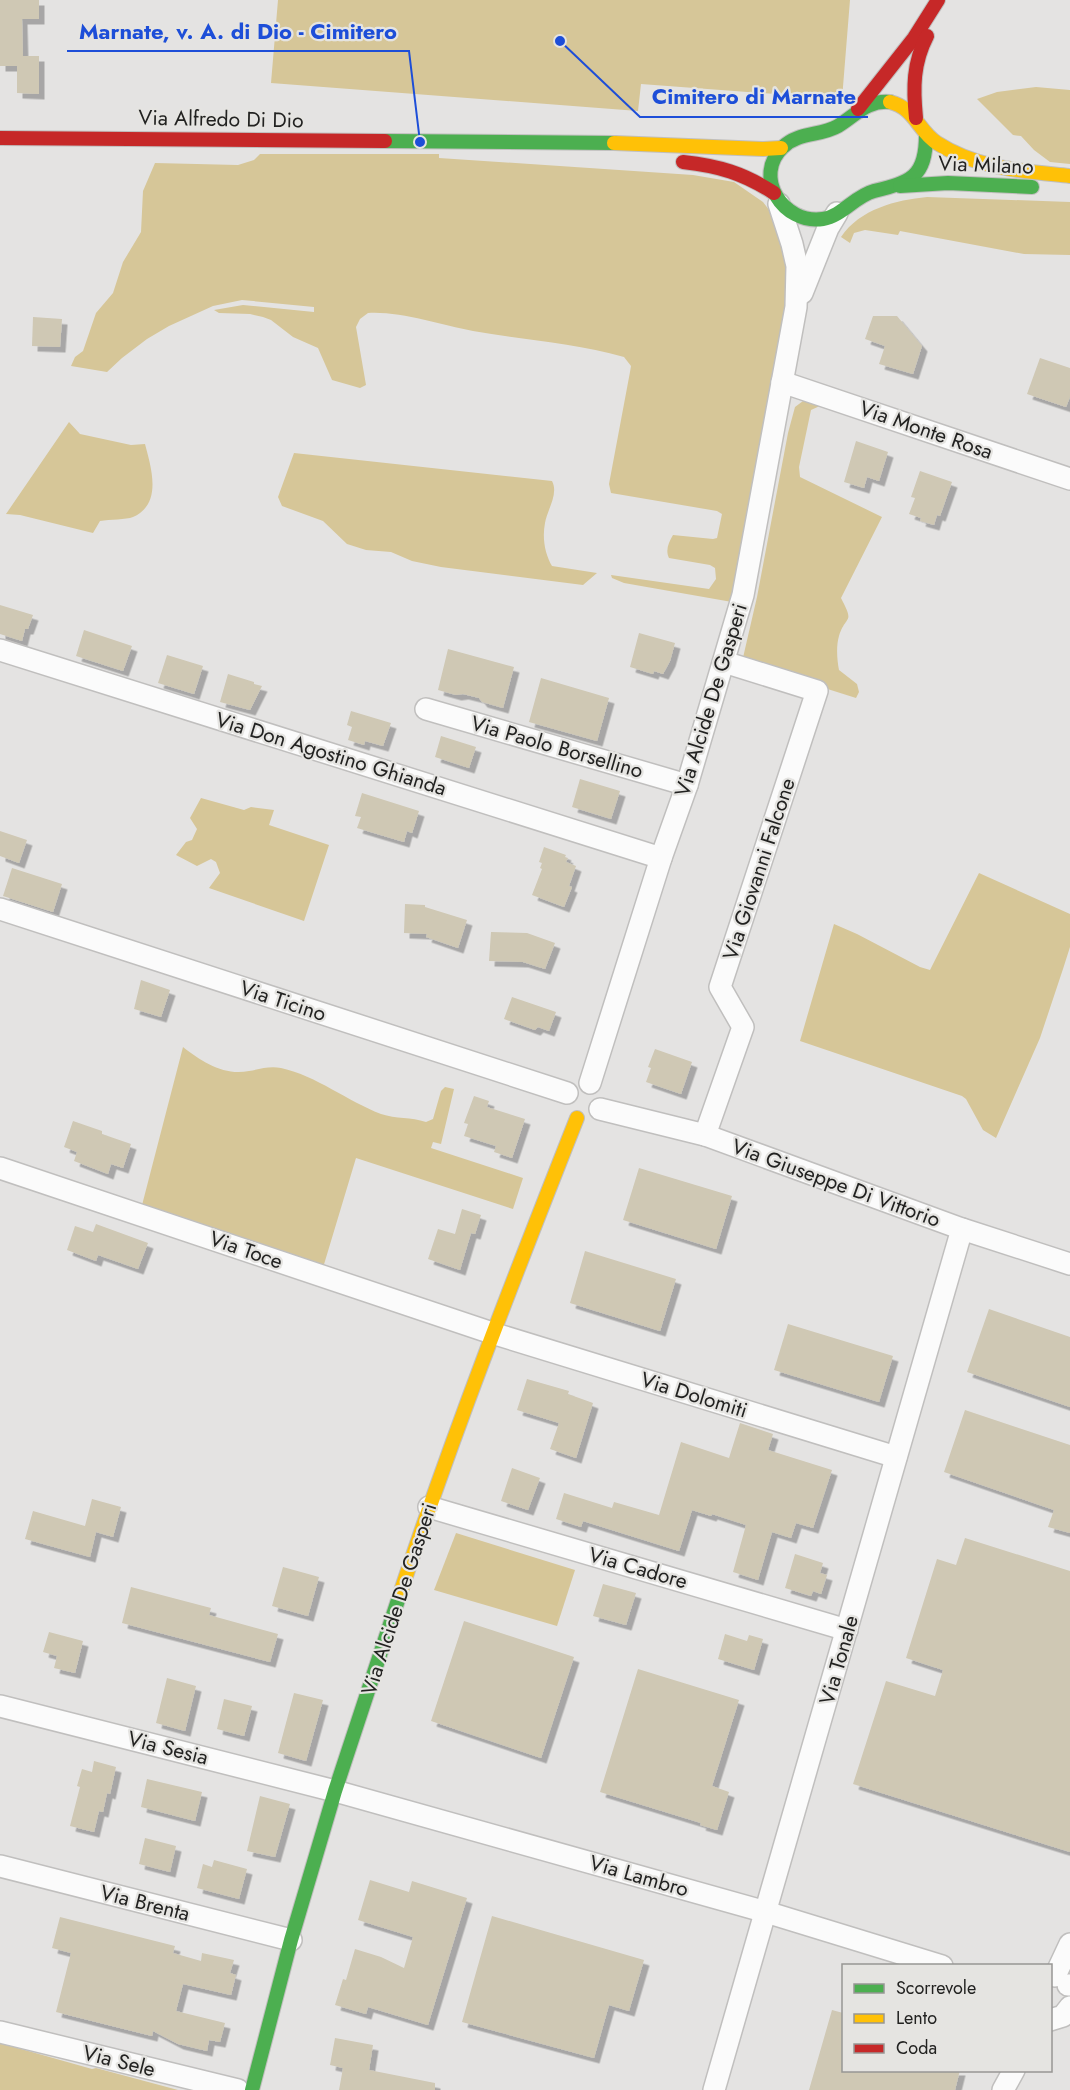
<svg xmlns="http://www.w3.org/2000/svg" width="1070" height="2090" viewBox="0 0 1070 2090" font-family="Jost,sans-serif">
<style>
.green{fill:#d6c698}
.building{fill:#cfc8b4;filter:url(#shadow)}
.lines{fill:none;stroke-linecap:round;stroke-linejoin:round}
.street-casing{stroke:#c0bfbe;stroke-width:24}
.fast-casing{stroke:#c0bfbe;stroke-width:16}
.slow-casing{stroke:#c0bfbe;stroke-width:16}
.jam-casing{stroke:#c0bfbe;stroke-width:16}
.street{stroke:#fbfbfb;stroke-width:21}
.fast{stroke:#4caf50;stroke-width:14}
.slow{stroke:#ffc107;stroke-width:14}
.jam{stroke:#c62828;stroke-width:14}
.labels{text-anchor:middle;stroke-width:4.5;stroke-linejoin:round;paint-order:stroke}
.street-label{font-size:21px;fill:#222221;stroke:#e5e4e1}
.leader{fill:none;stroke:#1d4ed8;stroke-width:2}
.callout-dot{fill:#1d4ed8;stroke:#e5e4e1;stroke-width:2}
.callout-label{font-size:22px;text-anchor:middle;font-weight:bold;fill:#1d4ed8;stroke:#e5e4e1;stroke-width:4.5;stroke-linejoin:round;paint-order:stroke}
</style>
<defs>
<filter id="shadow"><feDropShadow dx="5.5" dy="5.5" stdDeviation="0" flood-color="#0004"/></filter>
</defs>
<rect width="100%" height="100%" fill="#e4e3e2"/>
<!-- green -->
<g class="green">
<path d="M278,0H850L842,99L641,84L638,111L271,83Z"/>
<path d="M1036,87L1070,90V164L1050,162L1034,150L1021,136L1013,135L977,99L997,92Z"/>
<path d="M260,154H439V158L693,175L734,182L763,202L776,219L791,283L732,602L624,583L612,578L611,575L709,589L716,579L715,568L710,565L669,558C665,550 669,542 673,535L713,539L717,538L722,514L717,511L611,493L609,484L630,372L631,366L624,357C575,343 524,340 473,331C441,325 400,311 368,313L360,319L356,327L366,385L360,388L332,380L318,348L293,337L271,320L263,317L250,314L219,313L214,310L243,305L314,312V307L242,300L213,306L169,326L147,339L122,358L107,372L71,366L75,357L83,351L96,313L113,293L123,262L141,232L143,191L155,163L238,165L254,160Z"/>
<path d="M927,197L1070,202V255L1024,254L900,231L898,235L865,230L854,233L850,243L841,237C860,209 896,200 927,197Z"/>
<path d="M803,401L822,405L811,410L799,467L800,477L882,517L841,598C855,625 846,614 839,636C836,646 837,660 839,670L857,684L859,692L856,698L742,662L757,597L788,433L795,407Z"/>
<path d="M69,422L80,434L131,445L145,444C151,467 163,504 133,517C126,520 110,519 100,521L93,533L20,515L6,514Z"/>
<path d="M294,453L552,481C559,494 547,510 545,523C542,538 545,554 552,566L597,573L583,585L441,567L412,561L391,552L366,550L347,544L323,521L282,506L278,497Z"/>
<path d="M201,798L244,810L251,807L274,810L269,825L329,845L304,921L209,888L220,873L216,862L211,859L197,866L176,855L186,842L192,840L197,829L190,818Z"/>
<path d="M979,873L1070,914V947L1063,969L1040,1038L996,1138L983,1130L966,1099L962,1096L800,1041L834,924L857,934L920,967L930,970Z"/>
<path d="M183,1047C202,1062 224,1076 249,1071C261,1069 269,1066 281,1068C317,1076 347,1101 381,1114C396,1119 411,1117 426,1122L433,1119L441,1091L445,1087L454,1089L441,1144L433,1142L431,1148L523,1178L513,1209L356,1158L322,1271L141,1209Z"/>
<path d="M456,1533L575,1570L557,1626L434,1590Z"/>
<path d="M0,2043L92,2069L96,2068L178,2090H0Z"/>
</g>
<!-- building -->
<g class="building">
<path d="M0,0H39V19H22L23,56H39V94L17,93V66H0Z"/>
<path d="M873,316H897L922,346L913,374L879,364L885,346L865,339Z"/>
<path d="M33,317L62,319L60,347L32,346Z"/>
<path d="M1040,358L1070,368V397L1066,407L1027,394Z"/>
<path d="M856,441L888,452L879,481L867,477L864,488L844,482Z"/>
<path d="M920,471L952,482L940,516L937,515L934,525L920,521L921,518L909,514L915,498L911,497Z"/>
<path d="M0,605L33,615L28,629H25L22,641L0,634Z"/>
<path d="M84,630L132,646L123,671L76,656Z"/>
<path d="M639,633L675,643L670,661L663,674L654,671L653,674L630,667Z"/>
<path d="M448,649L514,667L503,708L482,702L479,698L463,694L456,695L438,690Z"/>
<path d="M167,655L203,666L194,694L158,683Z"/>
<path d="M228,674L254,682V684L262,686L250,710L220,702Z"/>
<path d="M541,678L609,698L597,741L529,722Z"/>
<path d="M351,711L391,723L383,746L365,741L364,745L348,740L352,727L347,725Z"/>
<path d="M441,736L476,747L469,768L435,757Z"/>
<path d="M580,779L620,791L611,819L572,807Z"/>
<path d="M362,793L419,811L412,833L407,831L404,842L357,828L361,817L355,816Z"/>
<path d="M0,831L27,840L19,863L0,856Z"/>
<path d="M544,847L566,855L565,857L568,858L566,862L576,866L569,886L572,887L564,907L532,895L542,869L540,868L542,863L539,862Z"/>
<path d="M12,868L62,884L53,912L3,896Z"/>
<path d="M405,904L425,905V907L467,920L458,948L426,937L427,934L404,933Z"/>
<path d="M491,932L527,933L555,943L545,969L523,962L489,961Z"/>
<path d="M141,980L170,990L161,1017L134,1009Z"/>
<path d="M512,997L556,1012L549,1031L538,1027L535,1030L504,1019Z"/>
<path d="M655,1049L692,1062L681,1094L646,1082L651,1068L648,1067Z"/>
<path d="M474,1096L489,1101L487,1107L525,1119L512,1158L494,1152L496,1146L464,1136L468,1124L464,1123Z"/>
<path d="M73,1121L102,1131V1134L131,1144L123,1168L111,1164L108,1174L74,1161L77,1152L64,1147Z"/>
<path d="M639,1168L732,1196L716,1249L623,1220Z"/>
<path d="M462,1209L481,1215L475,1234L471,1233L460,1270L428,1259L438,1229L455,1234Z"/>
<path d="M96,1224L148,1243L138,1269L98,1255L96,1261L67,1250L75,1226L93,1232Z"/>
<path d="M585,1251L676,1279L660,1331L570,1303Z"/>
<path d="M989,1309L1070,1337V1407L967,1372Z"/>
<path d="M788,1324L893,1356L879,1402L774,1370Z"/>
<path d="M527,1379L569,1391L568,1394L593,1403L576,1458L550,1449L559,1423L517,1410Z"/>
<path d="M965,1410L1070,1445V1533L1048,1527L1054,1510L944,1472Z"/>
<path d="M740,1423L773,1434L768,1450L832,1470L813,1528L796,1523L791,1538L772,1532L758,1580L733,1572L746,1525L712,1514L711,1516L692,1510L679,1551L583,1521L581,1527L556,1519L564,1493L612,1508L614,1502L659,1515L681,1442L729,1458Z"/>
<path d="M512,1468L540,1478L528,1510L501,1501Z"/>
<path d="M92,1499L121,1507L113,1537L96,1532L90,1557L25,1539L33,1511L85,1526Z"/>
<path d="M965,1538L1070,1571V1852L853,1784L886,1681L935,1696L943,1670L906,1658L937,1559L956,1565Z"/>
<path d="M795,1554L823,1563L820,1573L827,1575L821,1594L813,1591L811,1596L785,1588Z"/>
<path d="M283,1567L319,1577L308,1616L272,1606Z"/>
<path d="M603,1584L636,1593L626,1625L593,1616Z"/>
<path d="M131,1587L211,1608L209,1615L278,1634L270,1662L122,1623Z"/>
<path d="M464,1621L574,1657L541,1758L431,1721Z"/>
<path d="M49,1632L83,1641L75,1673L54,1668L57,1656L43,1652Z"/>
<path d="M725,1634L747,1641L749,1635L763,1639L754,1670L718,1659Z"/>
<path d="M638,1669L739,1700L712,1786L729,1792L717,1830L700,1825L701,1823L600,1792Z"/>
<path d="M167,1678L196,1686L185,1731L156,1723Z"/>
<path d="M294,1693L323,1700L306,1761L278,1753Z"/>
<path d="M224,1699L252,1706L244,1736L217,1729Z"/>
<path d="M94,1761L116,1767L110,1794L107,1793L103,1812L99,1811L94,1832L70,1826L80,1787L77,1786L82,1769L92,1772Z"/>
<path d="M147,1779L202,1792L195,1821L141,1807Z"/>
<path d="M260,1796L290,1804L275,1857L247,1851Z"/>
<path d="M145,1838L176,1846L170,1872L139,1864Z"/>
<path d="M214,1860L247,1869L239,1899L197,1888L203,1864L212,1867Z"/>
<path d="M370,1880L409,1892L412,1881L467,1898L428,2025L368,2007L366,2014L335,2005L343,1979L346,1980L355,1949L381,1957L404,1968L413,1937L358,1920Z"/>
<path d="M492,1916L644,1960L629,2011L609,2005L594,2058L462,2022Z"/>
<path d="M60,1917L175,1946L173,1953L201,1961L202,1953L234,1960L230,1973L236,1975L231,1995L183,1984L176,2011L225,2023L220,2042L209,2040L207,2051L178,2044L153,2031L152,2036L56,2012L71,1953L52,1948Z"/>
<path d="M832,2010L843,2013V2070H960L955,2090H809Z"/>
<path d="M335,2038L373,2045L369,2070L435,2083V2090H339L343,2068L330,2065Z"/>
</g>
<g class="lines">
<!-- street casing -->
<g class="street-casing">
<g id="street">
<path d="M802,293L828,228L837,213"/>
<path d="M782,382L1070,479"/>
<path d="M0,650L661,858"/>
<path d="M426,709L687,785"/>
<path d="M0,909L567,1093"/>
<path d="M590,1083L661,858L687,785L743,595L796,307L797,266L792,244L779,204"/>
<path d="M600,1109L705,1135L962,1229L1070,1264"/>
<path d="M705,1135L743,1027L720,987L817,691L724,662"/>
<path d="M0,1168L492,1333L896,1457"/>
<path d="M429,1507L847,1630"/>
<path d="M0,1706L335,1791L766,1912L942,1966"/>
<path d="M0,1866L291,1940"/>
<path d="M1055,1976L1070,1944"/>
<path d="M1068,1985H1070"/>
<path d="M1050,2020L1063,2016L1070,2007"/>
<path d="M0,2032L238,2090"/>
<path d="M714,2090L962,1229"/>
<path d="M1003,2090L1014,2070"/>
</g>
</g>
<!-- fast casing -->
<g class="fast-casing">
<g id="fast">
<path d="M890,102C867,100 856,115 838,126C821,136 798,132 783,147C752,176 783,225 823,219C842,216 855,196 874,191C910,182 926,178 926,135"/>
<path d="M385,141L614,143"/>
<path d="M900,186L948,183L1032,187"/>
<path d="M252,2090L291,1940L335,1791L401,1591"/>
</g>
</g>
<!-- slow casing -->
<g class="slow-casing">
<g id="slow">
<path d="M890,102C915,108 918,131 937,143C977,169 1024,171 1070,176"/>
<path d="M614,143L763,149L781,148"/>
<path d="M401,1591C454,1431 515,1275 577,1118"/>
</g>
</g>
<!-- jam casing -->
<g class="jam-casing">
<g id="jam">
<path d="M858,109L914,38L938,0"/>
<path d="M916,118C913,88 913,63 927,36"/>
<path d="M0,138L385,141"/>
<path d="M683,162C719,166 743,173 774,193"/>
</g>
</g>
<!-- street -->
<use href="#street" class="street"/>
<!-- fast -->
<use href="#fast" class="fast"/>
<!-- slow -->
<use href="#slow" class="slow"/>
<!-- jam -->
<use href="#jam" class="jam"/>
</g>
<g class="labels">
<!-- street labels -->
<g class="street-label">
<text transform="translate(221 119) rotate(1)" y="7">Via Alfredo Di Dio</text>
<text transform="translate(986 165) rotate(2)" y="7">Via Milano</text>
<text transform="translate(926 430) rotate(19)" y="7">Via Monte Rosa</text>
<text transform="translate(711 700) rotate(-73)" y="7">Via Alcide De Gasperi</text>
<text transform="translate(557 747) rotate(16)" y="7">Via Paolo Borsellino</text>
<text transform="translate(331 754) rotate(17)" y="7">Via Don Agostino Ghianda</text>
<text transform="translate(759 869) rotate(-72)" y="7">Via Giovanni Falcone</text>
<text transform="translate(283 1001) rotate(18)" y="7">Via Ticino</text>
<text transform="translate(836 1183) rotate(20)" y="7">Via Giuseppe Di Vittorio</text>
<text transform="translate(246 1250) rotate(19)" y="7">Via Toce</text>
<text transform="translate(694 1395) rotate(17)" y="7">Via Dolomiti</text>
<text transform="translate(638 1568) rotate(16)" y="7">Via Cadore</text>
<text transform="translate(399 1599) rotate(-72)" y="7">Via Alcide De Gasperi</text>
<text transform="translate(839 1660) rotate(-74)" y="7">Via Tonale</text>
<text transform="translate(168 1748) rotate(14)" y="7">Via Sesia</text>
<text transform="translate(639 1876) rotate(16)" y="7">Via Lambro</text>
<text transform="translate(145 1903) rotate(14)" y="7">Via Brenta</text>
<text transform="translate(119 2061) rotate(14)" y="7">Via Sele</text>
</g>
</g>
<!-- callouts -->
<path class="leader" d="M420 142L409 51H67M560 41L640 117H868"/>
<g class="callout-dot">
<circle cx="420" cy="142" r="6"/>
<circle cx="560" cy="41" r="6"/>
</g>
<g class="callout-label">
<text x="238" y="39">Marnate, v. A. di Dio - Cimitero</text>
<text x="754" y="104">Cimitero di Marnate</text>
</g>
<!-- legend -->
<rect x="842" y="1964" width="210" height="108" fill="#e5e4e1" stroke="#979694" stroke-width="1.5"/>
<rect x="854" y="1984" width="30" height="9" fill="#4caf50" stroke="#979694" stroke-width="1.5"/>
<text x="896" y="1994" font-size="18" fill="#222221">Scorrevole</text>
<rect x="854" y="2014" width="30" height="9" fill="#ffc107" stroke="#979694" stroke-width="1.5"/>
<text x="896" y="2024" font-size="18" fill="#222221">Lento</text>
<rect x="854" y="2044" width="30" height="9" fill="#c62828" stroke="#979694" stroke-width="1.5"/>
<text x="896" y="2054" font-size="18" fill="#222221">Coda</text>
</svg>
